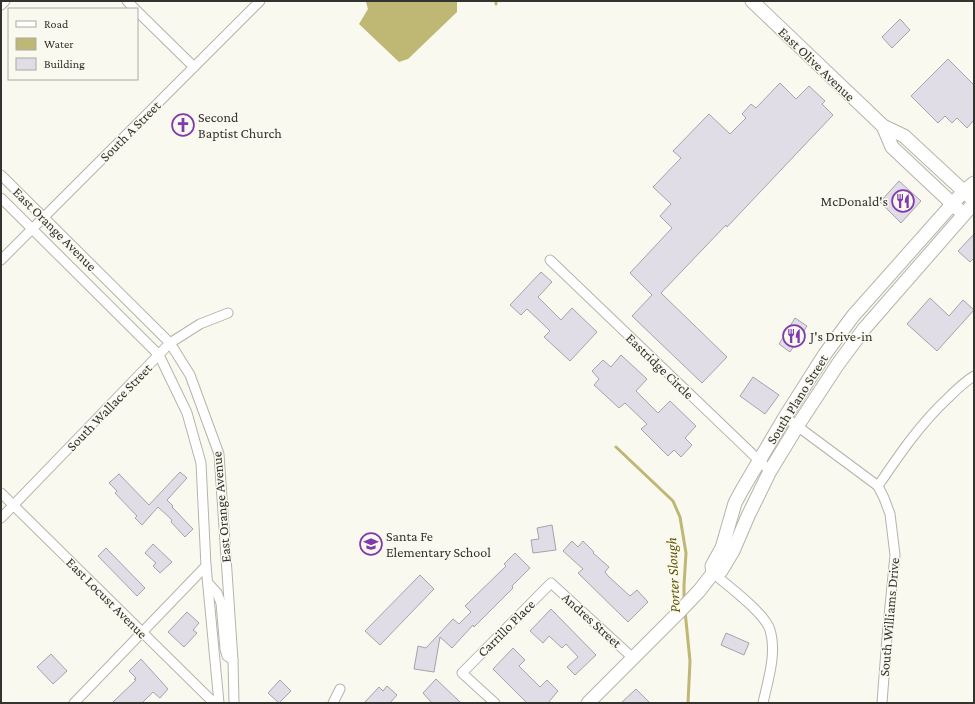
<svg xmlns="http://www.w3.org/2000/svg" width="975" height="704" viewBox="0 0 975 704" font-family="'Crimson Pro',serif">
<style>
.water{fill:#bfb774}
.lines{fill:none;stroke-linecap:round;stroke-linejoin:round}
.stream{stroke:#bfb774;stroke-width:3}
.building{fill:#e1dde6;stroke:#a7a2ab}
.minor-casing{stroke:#b5b4ab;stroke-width:11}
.secondary-casing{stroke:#b5b4ab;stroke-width:15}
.minor{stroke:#fff;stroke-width:9}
.secondary{stroke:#fff;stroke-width:13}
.labels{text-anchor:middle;stroke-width:3;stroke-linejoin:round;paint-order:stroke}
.street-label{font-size:14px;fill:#33332f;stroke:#faf9ef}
.poi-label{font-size:14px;fill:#33332f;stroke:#faf9ef;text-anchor:start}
.water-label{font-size:15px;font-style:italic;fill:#615703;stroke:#faf9ef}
</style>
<rect width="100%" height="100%" fill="#faf9ef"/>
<!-- water -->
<path class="water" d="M368,1H457V12L408,59L399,62L359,24L368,9L366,2Z"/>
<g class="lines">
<!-- stream -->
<g class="stream">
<path d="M496,4V1"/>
<path d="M616,447L673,501L680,517L686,553L684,585V600"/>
<path d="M685,611L690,661L688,703"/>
</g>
</g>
<!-- building -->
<g class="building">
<path d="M900,19L910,30L892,48L882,37Z"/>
<path d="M948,59L974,85V120L967,128L957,118L952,123L945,116L938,123L911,96Z"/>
<path d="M780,83L796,99L809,86L825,101L822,104L833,115L727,227L726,225L661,293L727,357L702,383L632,316L652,295L630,273L672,228L660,216L671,204L653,187L681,158L673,151L709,114L730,134L746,118L742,114L751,104L756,108Z"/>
<path d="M899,181L921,201L901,223L880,202Z"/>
<path d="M974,234V258L970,262L958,251Z"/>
<path d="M541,272L552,282L538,297L561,320L572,308L597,332L570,361L544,337L550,331L543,324L527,309L521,315L510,305Z"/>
<path d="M930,298L949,316L963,300L974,310L937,351L907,324Z"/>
<path d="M795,318L807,326L790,352L779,344Z"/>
<path d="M621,355L647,379L636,391L658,413L670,401L696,426L685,438L692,445L681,457L674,450L668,456L641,429L647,424L625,403L619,408L594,385L599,379L592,371L603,360L611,367Z"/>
<path d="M753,377L779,395L765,414L740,396Z"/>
<path d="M180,472L187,478L167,500L173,506L172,507L193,529L185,537L171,522L172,520L158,507L142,525L135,518L137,516L115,493L117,491L109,483L119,474L149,505Z"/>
<path d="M552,525L556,550L533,553L531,540L539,539L537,528Z"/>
<path d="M572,541L578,547L583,541L594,552L593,553L609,567L605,572L608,576L630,596L637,590L648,602L628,622L578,573L583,569L563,551Z"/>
<path d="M153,544L172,562L160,573L153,566L156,563L145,553Z"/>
<path d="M106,548L145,588L137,596L98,556Z"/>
<path d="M515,553L530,568L512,586L513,588L474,627L473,625L452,648L440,637L434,672L414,669L418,646L426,648L453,619L459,624L471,612L465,606L506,566L504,564Z"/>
<path d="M420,575L434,589L380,645L365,631Z"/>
<path d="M551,609L596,655L575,675L567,667L578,657L566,644L562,648L549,636L543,643L530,631Z"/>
<path d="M187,612L199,623L193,630L197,633L184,647L168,632Z"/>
<path d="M726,633L749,643L744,655L721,645Z"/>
<path d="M513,648L525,660L519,666L540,687L547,680L558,691L548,703H527L493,669Z"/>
<path d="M51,654L67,671L53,684L37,667Z"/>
<path d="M141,659L168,689L160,698L153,692L142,703H112L136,680L134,679L136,678L129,671Z"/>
<path d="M436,679L461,703H432L423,693Z"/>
<path d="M280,680L291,691L279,703L268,693Z"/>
<path d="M387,686L397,695L390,703H364L379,687L383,691Z"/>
<path d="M636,689L650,703H621Z"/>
</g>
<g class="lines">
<!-- minor casing -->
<g class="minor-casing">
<g id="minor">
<path d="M127,1L135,9"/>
<path d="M1,5L5,1"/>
<path d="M137,11L194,67"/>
<path d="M1,175L170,343L190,375L219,454L233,660L234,703"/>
<path d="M1,198L159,355L187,413L201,463L206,566L219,703"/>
<path d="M1,260L260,1"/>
<path d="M550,260L770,471"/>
<path d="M785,417L878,486L884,498L890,514L895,555L887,637L882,703"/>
<path d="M878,486C899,455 920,424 948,398C956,390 964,382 974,376"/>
<path d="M1,493L214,703"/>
<path d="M1,518L170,343L200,324L228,313"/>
<path d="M713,573C727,585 765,613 770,630C777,653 768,680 763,703"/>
<path d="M208,583L217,593L221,603L225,649L227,656L233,660"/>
<path d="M74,703L206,566"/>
<path d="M333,703L340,689"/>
<path d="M495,703L462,673L551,583L633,658"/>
</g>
</g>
<!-- secondary casing -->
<g class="secondary-casing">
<g id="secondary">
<path d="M752,1L883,126L904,136L970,197"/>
<path d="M883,126L892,147L959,210"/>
<path d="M713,573L712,566L722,548L735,503L742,490L785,417L825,354L853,316L964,191L974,183"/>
<path d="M588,703L677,614L699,591L713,573L721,571L733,551L748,516L770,471L798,425L838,364L864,329L974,203"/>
</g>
</g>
<!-- minor -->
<use href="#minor" class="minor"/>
<!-- secondary -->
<use href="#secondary" class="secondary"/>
</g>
<!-- icons -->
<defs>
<g id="church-ring" transform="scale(1.15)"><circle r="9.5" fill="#faf9ef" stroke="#803aae" stroke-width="1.5"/><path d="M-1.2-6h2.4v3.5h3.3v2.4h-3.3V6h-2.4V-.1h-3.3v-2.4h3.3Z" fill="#803aae"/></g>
<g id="restaurant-ring" transform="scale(1.15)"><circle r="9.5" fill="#faf9ef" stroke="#803aae" stroke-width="1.5"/><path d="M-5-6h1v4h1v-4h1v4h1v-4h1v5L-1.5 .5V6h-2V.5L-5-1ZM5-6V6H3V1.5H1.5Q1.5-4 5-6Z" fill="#803aae"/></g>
<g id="school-ring" transform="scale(1.15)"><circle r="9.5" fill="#faf9ef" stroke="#803aae" stroke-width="1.5"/><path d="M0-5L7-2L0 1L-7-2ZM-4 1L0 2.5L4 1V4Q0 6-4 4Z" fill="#803aae"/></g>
</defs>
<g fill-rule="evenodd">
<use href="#church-ring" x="183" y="125"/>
<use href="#restaurant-ring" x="903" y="201"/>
<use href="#restaurant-ring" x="794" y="336"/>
<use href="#school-ring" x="371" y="544"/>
</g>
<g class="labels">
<!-- street labels -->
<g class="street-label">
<text transform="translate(817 64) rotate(44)" y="5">East Olive Avenue</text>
<text transform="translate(130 131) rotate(-45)" y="5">South A Street</text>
<text transform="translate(55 229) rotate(45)" y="5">East Orange Avenue</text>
<text transform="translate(660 366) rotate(44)" y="5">Eastridge Circle</text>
<text transform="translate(797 399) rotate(-58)" y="5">South Plano Street</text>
<text transform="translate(109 407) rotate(-46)" y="5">South Wallace Street</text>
<text transform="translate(221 507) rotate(-95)" y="5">East Orange Avenue</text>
<text transform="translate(107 598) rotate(45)" y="5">East Locust Avenue</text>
<text transform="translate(889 617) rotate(-85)" y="5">South Williams Drive</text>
<text transform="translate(592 620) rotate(42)" y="5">Andres Street</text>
<text transform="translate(506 628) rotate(-45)" y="5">Carrillo Place</text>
</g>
<!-- poi labels -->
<g class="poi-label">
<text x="198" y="122">Second<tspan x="198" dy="16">Baptist Church</tspan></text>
<text x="888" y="206" text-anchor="end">McDonald's</text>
<text x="810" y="341">J's Drive-in</text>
<text x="386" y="541">Santa Fe<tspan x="386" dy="16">Elementary School</tspan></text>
</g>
<!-- water labels -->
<g class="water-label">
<text transform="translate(673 575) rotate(-93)" y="5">Porter Slough</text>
</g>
</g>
<!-- border -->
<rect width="975" height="704" fill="none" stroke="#33332f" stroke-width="4"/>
<!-- legend -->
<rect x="8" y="8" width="130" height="72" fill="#faf9ef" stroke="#aaaaa2"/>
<rect x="16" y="21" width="20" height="6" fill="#ffffff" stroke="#aaaaa2"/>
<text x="44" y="28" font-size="12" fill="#33332f">Road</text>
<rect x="16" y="38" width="20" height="12" fill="#bfb774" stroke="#aaaaa2"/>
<text x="44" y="48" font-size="12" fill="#33332f">Water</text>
<rect x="16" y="58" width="20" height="12" fill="#e1dde6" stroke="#aaaaa2"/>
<text x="44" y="68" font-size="12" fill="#33332f">Building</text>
</svg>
